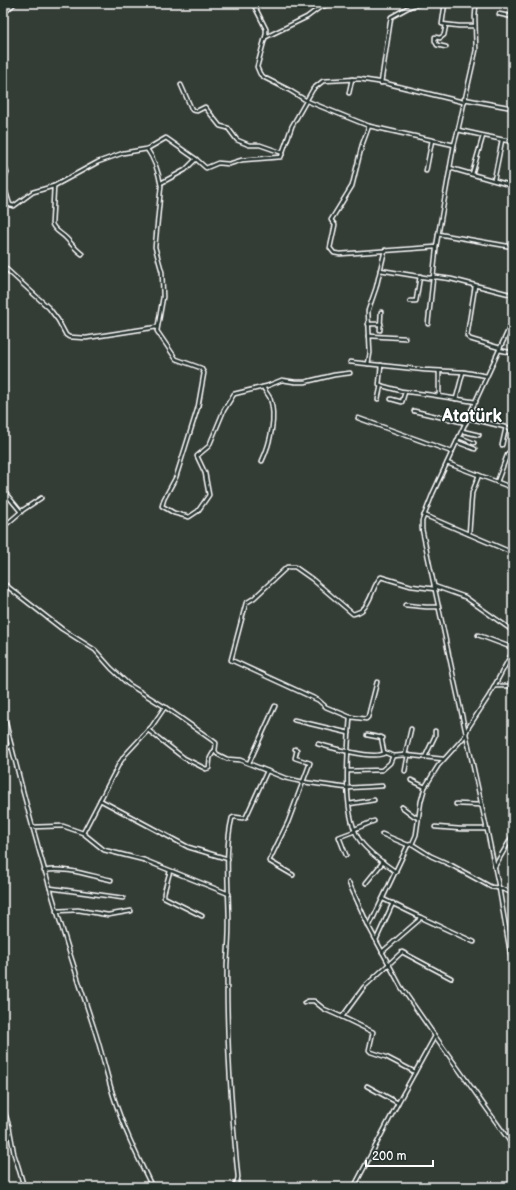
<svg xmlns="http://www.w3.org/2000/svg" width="516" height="1190" viewBox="0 0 516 1190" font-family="'Balsamiq Sans',sans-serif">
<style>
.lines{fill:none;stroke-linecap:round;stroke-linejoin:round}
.minor-casing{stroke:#fff;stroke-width:5.5}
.minor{stroke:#26332d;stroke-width:2.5}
.labels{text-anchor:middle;stroke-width:3;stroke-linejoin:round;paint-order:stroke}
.district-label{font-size:18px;font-weight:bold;fill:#fff;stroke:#26332d}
</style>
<rect width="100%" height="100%" fill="#343c36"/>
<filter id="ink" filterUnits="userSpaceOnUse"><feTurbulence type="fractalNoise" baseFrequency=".025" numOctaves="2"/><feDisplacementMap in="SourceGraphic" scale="8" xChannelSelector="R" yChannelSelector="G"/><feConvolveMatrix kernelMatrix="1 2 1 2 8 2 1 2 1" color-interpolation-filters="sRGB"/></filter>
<g filter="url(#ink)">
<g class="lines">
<!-- minor casing -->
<g class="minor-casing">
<g id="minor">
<path d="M253,3L266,29V34L257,67L260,74L265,78L289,90L307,101L369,126L454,145L458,130L513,142"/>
<path d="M445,3L442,24L459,26H475"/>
<path d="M3,14L15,3"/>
<path d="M499,14L513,17"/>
<path d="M266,37L307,17L319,8L333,3"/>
<path d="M446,47L437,45L435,41V37L440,38L444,35L446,25"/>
<path d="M381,83L391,17L411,6L423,3"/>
<path d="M181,85L192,110L197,111L205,107L220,126L228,128L237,140L249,145H260L283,153"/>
<path d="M349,93L352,79"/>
<path d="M464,99L513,108"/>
<path d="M369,126L362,145L352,186L331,220L335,225L330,248L334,253L340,254L436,247L454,145"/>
<path d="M458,130L476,50L475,17L476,3"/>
<path d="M147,149L166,138L196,159"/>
<path d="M3,161L7,173L3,179"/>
<path d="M450,168L513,186"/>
<path d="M426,171L432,140"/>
<path d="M472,174L483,136"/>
<path d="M494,180L502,140"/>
<path d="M3,183L9,202L10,205L14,206L33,192L54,186"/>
<path d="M161,183L185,170L196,159L206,168L218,163L229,164L242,160L281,157L292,126L313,89L323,81L359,79L385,83L463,102"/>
<path d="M438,234L513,247"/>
<path d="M82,254C75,249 72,244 66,238C61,233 55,231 52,224L54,186L98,162L123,153L147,149C154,159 159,174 161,186L155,247L162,272L163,297L157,331L176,359L201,368L204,373L198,407L176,477L164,499L162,506L174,513L189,517L198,511L209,495L205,473L197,456L209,446L224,410L234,394L267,386L282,380L295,382H305L334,375L350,373"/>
<path d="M3,266L49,308L58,320L66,335L69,337L86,338L157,327"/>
<path d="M380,270L429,278L436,277L451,279L513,295"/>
<path d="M475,286L467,336L470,339L500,348"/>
<path d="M410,301H416L420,276"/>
<path d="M513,320L433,493L422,521V529L454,679L486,825L499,888L513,969"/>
<path d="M368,324H381"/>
<path d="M428,324L436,250V247"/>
<path d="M380,330L381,312"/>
<path d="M369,336L405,338"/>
<path d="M499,350L513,353"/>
<path d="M350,362L425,370L464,372L487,376"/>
<path d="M368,364L370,353L368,311L376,288L385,250"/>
<path d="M381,365L379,385L401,391L432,395L476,402"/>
<path d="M439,396V371"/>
<path d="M378,399L381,385"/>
<path d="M391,399L402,402L405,392"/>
<path d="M456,399L463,372"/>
<path d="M414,411L466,423"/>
<path d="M358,418L452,452"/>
<path d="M468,418L513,429"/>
<path d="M462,431L479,435"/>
<path d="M459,437L474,443"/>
<path d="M457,442L475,449"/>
<path d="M502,445L506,427"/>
<path d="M262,461C270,444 277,417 270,398C268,394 265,391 263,387"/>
<path d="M447,463L513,488"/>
<path d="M497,482L508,453"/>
<path d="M3,490L21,512"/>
<path d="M424,515L513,553"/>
<path d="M3,525L8,523L23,510L41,498"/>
<path d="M469,534L472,493L479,475"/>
<path d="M3,583L62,629L95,650L111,668L128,684L165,707L212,740L216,743L215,751L217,754L227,759L240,760L285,778L303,782L347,788L382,786"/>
<path d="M434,586L465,597L513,631"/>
<path d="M405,605L426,607H439"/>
<path d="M478,635L513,648"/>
<path d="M513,651L489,696L468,728L465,736L438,766L425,787L421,801L416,835L412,844L431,856L451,865L491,887L499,888L513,893"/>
<path d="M494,686H513"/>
<path d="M3,711C28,818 59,923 94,1028C102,1052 107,1077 115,1101C124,1131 139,1159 152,1187"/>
<path d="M350,717L366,719L368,717L377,682"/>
<path d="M294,720L349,733"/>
<path d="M148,730L184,758L206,769L209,768L210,758L214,751"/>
<path d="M367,735L383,738"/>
<path d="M381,737L384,752L393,756"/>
<path d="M318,744C332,748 374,760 385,753"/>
<path d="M3,752L11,745"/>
<path d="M405,755L411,729"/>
<path d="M425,757L435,736V731"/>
<path d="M249,763L275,706"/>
<path d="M348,771L382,770L390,763L393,756L405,755L443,759"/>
<path d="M405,771L408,755"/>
<path d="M411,780L425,787"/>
<path d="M100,800L188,847L228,859"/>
<path d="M349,804L374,800"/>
<path d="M456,804L482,805"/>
<path d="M402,807L414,816L418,818"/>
<path d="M32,827L63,826L83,833L119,764L125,755L152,726L165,707"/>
<path d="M435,827L461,829H487"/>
<path d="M355,829L374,821"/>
<path d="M83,833L104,850L144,860L229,894"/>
<path d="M382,834L408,845"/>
<path d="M412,844L408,845L369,927L401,987L435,1036L513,1146"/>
<path d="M346,855L339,837L355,831"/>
<path d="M495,866L513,835"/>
<path d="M44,871C64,866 91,876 111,880"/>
<path d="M170,871L164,893V897L202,916"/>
<path d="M396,872C385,864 369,853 361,842C341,816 348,749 350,717L326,707L318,700L231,660L246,603L254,598L287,567H295L312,579L353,614C356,613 360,612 362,610C372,602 372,586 381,577L411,586L435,589"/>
<path d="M293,875L269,861L288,822L310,763L295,758L297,750L295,749"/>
<path d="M349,883L369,927"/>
<path d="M366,883L383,862"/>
<path d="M50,888L123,898"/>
<path d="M56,911L78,910L108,915L131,911"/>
<path d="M420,917L474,942"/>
<path d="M376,940L393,903"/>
<path d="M382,952L419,920L420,917L383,899"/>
<path d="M304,1003L308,1001H314L324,1009L342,1017"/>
<path d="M415,1072L386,1057L371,1052L369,1050L373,1032L342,1017L364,987L402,952L451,978"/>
<path d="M367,1086L398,1103L435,1036"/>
<path d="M3,1107L9,1126L14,1154L18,1166L24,1187"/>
<path d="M233,1187L237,1182L238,1177C231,1106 226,1035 227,964C228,951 229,937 229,924C229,890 224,851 232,818C236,815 241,820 246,817L267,771"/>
<path d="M354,1187L398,1103"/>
</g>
</g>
<!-- minor -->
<use href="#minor" class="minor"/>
</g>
</g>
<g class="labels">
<!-- district labels -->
<g class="district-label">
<text x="472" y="422">Atatürk</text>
</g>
</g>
<!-- margin -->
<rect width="516" height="1190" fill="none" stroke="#26332d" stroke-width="16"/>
<rect x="8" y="8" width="500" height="1174" fill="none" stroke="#fff" stroke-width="1.5" filter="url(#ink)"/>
<!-- scale -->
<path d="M366 1160v6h67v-6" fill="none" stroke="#ffffff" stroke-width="2"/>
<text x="372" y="1160" font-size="12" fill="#ffffff" stroke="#26332d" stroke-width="3" paint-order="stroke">200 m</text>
</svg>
